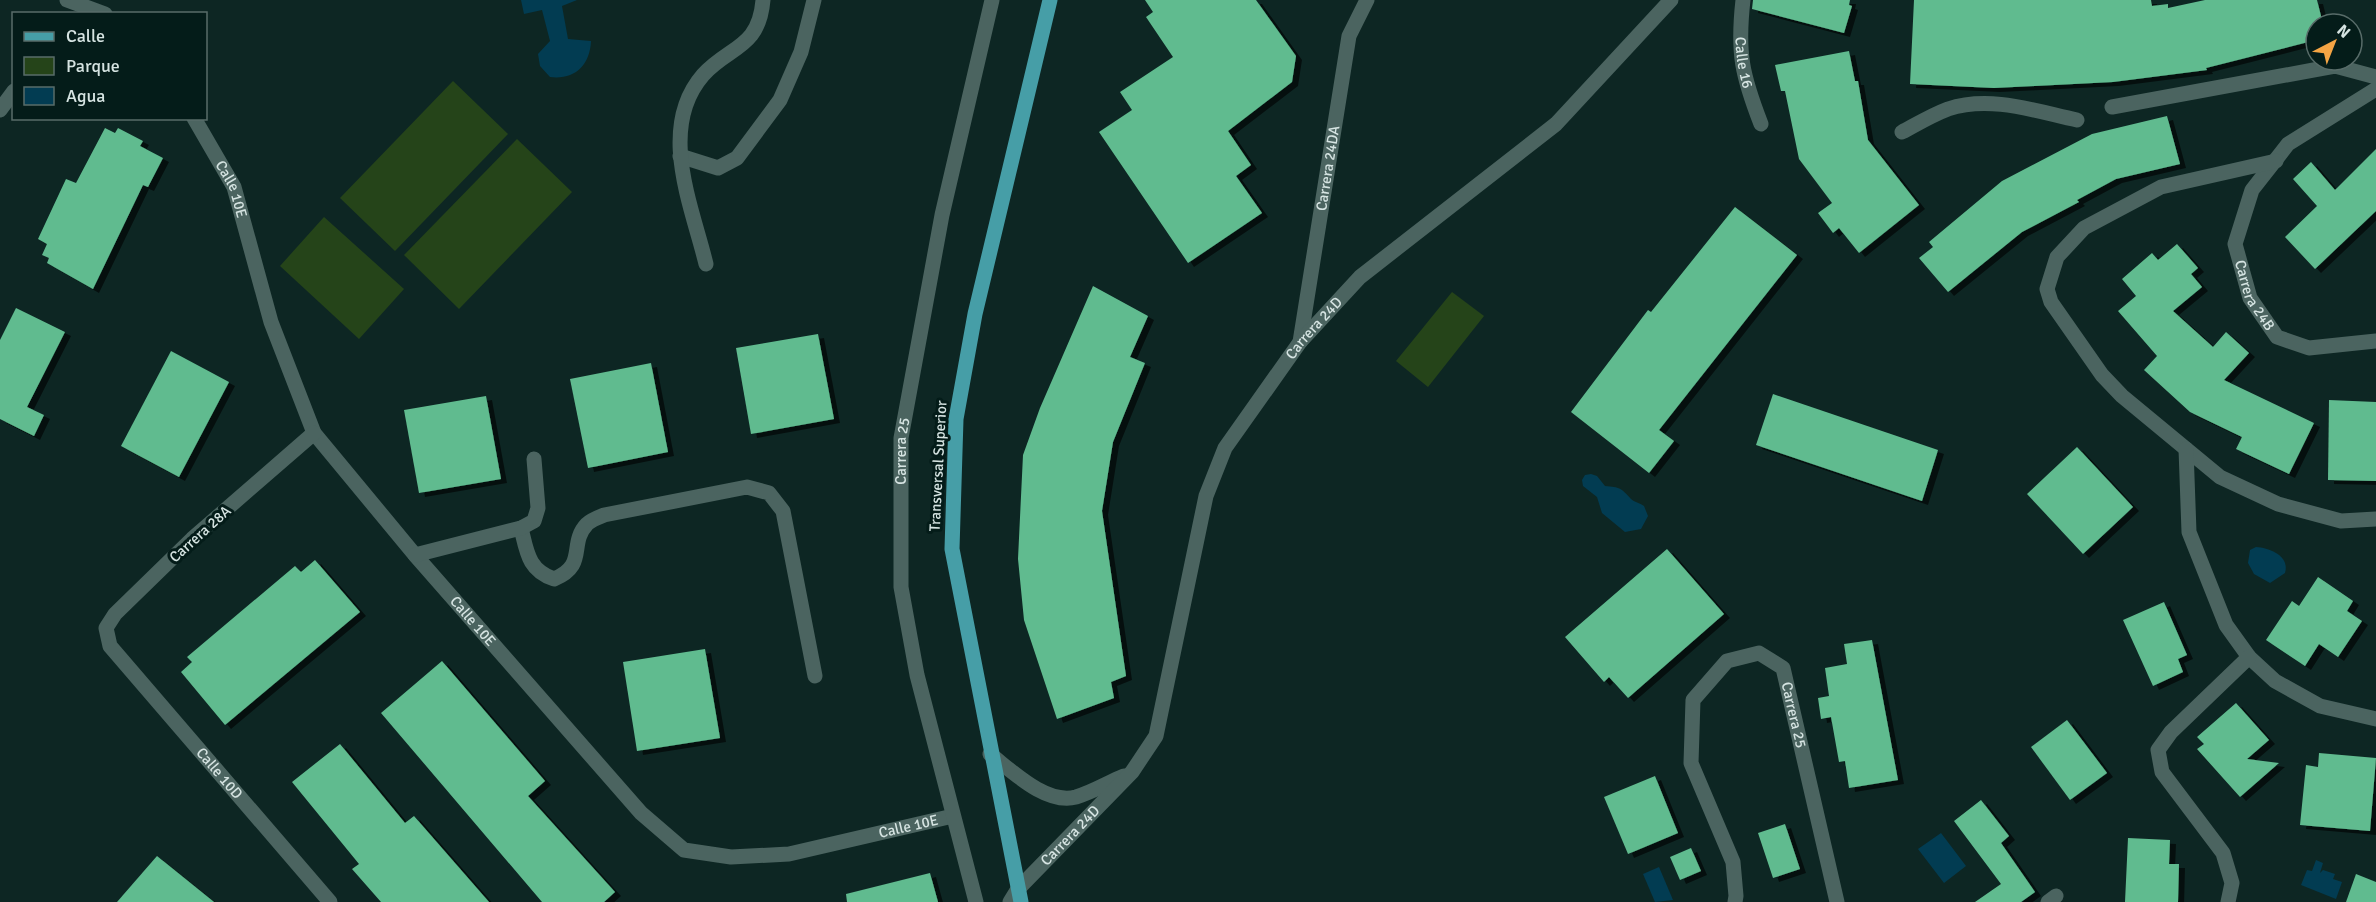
<svg xmlns="http://www.w3.org/2000/svg" width="2376" height="902" viewBox="0 0 2376 902" font-family="Signika,sans-serif">
<style>
.green{fill:#254419}
.water{fill:#023c52}
.building{fill:#60bb8f;filter:url(#shadow)}
.lines{fill:none;stroke-linecap:round;stroke-linejoin:round}
.minor{stroke:#4b6460;stroke-width:15}
.major{stroke:#469ea7;stroke-width:15}
.labels{text-anchor:middle;stroke-width:6;stroke-linejoin:round;paint-order:stroke}
.street-label{font-size:15px;fill:#d6e4e2;stroke:#041c19}
</style>
<defs>
<filter id="shadow"><feDropShadow dx="6" dy="4" stdDeviation="0" flood-color="#0009"/></filter>
</defs>
<rect width="100%" height="100%" fill="#0d2623"/>
<!-- green -->
<g class="green">
<path d="M453,81L508,134L395,251L340,198Z"/>
<path d="M517,139L572,192L459,309L404,255Z"/>
<path d="M324,217L404,289L359,339L280,266Z"/>
<path d="M1452,292L1484,316L1428,387L1396,361Z"/>
</g>
<!-- water -->
<g class="water">
<path d="M521,0H577L562,6L568,39L591,41C590,66 574,80 550,77L540,66L538,54L550,41L542,10L524,14Z"/>
<path d="M1591,474L1597,476L1605,486C1620,487 1621,488 1631,499C1634,502 1640,503 1644,506L1648,516L1641,529L1625,532L1602,513L1597,497L1583,486L1582,480L1585,475Z"/>
<path d="M2256,547C2270,548 2290,556 2285,573L2270,583L2254,574L2248,563L2250,550Z"/>
<path d="M1941,833L1966,866L1944,883L1918,849Z"/>
<path d="M2316,860L2323,863L2320,873L2323,870L2335,874L2333,879L2342,882L2336,899L2301,885L2307,870L2312,871Z"/>
<path d="M1659,867L1673,900L1655,902L1643,874Z"/>
</g>
<!-- building -->
<g class="building">
<path d="M1145,0H1256L1296,56L1292,82L1228,131L1251,165L1236,176L1262,213L1188,263L1099,132L1132,110L1120,92L1173,57L1146,17L1153,12Z"/>
<path d="M1753,0H1850L1849,5L1852,6L1844,33L1752,9Z"/>
<path d="M1914,0H2151L2152,6L2168,4V8L2205,0H2317L2323,24H2316V40L2206,68L2207,70L2113,82L1994,88L1910,84Z"/>
<path d="M1849,51L1855,81H1858L1868,140L1919,205L1859,253L1839,228L1833,233L1818,213L1832,203L1799,159L1785,91H1781L1775,65Z"/>
<path d="M2167,116L2180,164L2116,179L2077,200L2079,202L2022,232L1948,292L1919,258L1933,247L1929,242L2002,181L2092,134Z"/>
<path d="M105,128L115,133L118,128L143,141L140,146L163,158L148,187L143,185L93,289L47,263L49,258L42,255L47,244L38,239L66,179L76,183Z"/>
<path d="M2376,149V211L2315,269L2285,237L2317,206L2293,179L2311,162L2335,190Z"/>
<path d="M1735,207L1797,255L1659,430L1674,441L1649,473L1571,412L1648,310L1651,312Z"/>
<path d="M2177,244L2198,268L2191,274L2202,287L2173,311L2213,347L2226,332L2249,353L2224,380L2314,423L2289,474L2236,449L2242,437L2190,412L2144,370L2157,356L2118,311L2136,296L2122,279L2152,253L2158,260Z"/>
<path d="M1093,286L1148,316L1130,357L1145,363L1113,442L1102,511L1126,676L1111,682L1114,698L1057,719L1024,620L1018,559L1023,455L1040,408Z"/>
<path d="M16,308L65,332L27,407L44,415L34,436L0,419V340Z"/>
<path d="M818,334L834,419L751,434L736,348Z"/>
<path d="M171,351L229,382L179,477L121,446Z"/>
<path d="M651,363L668,452L588,468L570,379Z"/>
<path d="M1773,394L1938,450L1922,501L1756,445Z"/>
<path d="M486,396L501,479L419,493L404,410Z"/>
<path d="M2329,400L2376,402V481L2328,480Z"/>
<path d="M2077,447L2133,507L2083,554L2027,494Z"/>
<path d="M1667,549L1724,614L1628,698L1609,677L1604,682L1565,637Z"/>
<path d="M315,560L360,612L225,725L181,672L192,662L187,657L295,566L301,572Z"/>
<path d="M2318,577L2353,601L2347,611L2362,621L2338,657L2319,644L2305,666L2266,640L2292,601L2299,606Z"/>
<path d="M2164,602L2187,655L2178,659L2183,672L2153,686L2123,620Z"/>
<path d="M1872,640L1898,780L1849,788L1845,761L1839,762L1831,717L1821,719L1818,698L1829,696L1825,668L1847,664L1844,644Z"/>
<path d="M705,649L720,738L637,751L623,662Z"/>
<path d="M442,661L545,781L528,796L615,892L604,902H542L381,713Z"/>
<path d="M2236,703L2269,740L2247,759L2279,763L2240,797L2197,749L2204,744L2197,737Z"/>
<path d="M2067,720L2107,773L2070,800L2031,747Z"/>
<path d="M340,744L405,823L414,816L489,902H381L352,869L359,864L292,782Z"/>
<path d="M2319,753L2376,758L2370,831L2300,825L2306,765L2318,767Z"/>
<path d="M1655,776L1678,833L1628,854L1604,797Z"/>
<path d="M1981,800L2009,836L2001,843L2035,892L2021,902H1975L2001,884L1954,821Z"/>
<path d="M1785,824L1800,869L1773,878L1758,833Z"/>
<path d="M2128,838L2170,840L2169,864H2179L2178,902H2125Z"/>
<path d="M1691,848L1701,871L1680,880L1670,857Z"/>
<path d="M157,856L214,902H117Z"/>
<path d="M930,873L938,902H847L846,894Z"/>
<path d="M2356,874L2376,882V902H2346Z"/>
</g>
<g class="lines">
<!-- minor -->
<g class="minor">
<path d="M67,0L105,14"/>
<path id="s1" d="M1743,0C1737,53 1742,75 1761,124"/>
<path id="s2" d="M2376,89L2288,144L2252,190L2235,244L2250,298L2277,337L2309,348L2376,341"/>
<path d="M2112,107L2335,66L2376,77"/>
<path d="M0,110L14,91"/>
<path id="s3" d="M194,118L234,187L271,322L314,433L415,555L641,813L684,850L731,857L789,854L953,816"/>
<path d="M1902,132C1917,124 1932,115 1948,109C1990,95 2035,111 2077,120"/>
<path d="M680,156L718,168L737,158L780,100L801,52L814,0"/>
<path d="M2276,161L2161,187L2084,228L2057,257L2047,289L2051,302L2102,375L2122,396L2220,477L2278,504L2341,521L2376,519"/>
<path d="M706,264C692,206 657,128 703,75C729,46 759,49 763,0"/>
<path id="s4" d="M1300,342L1349,36L1367,0"/>
<path id="s5" d="M314,433L192,539L115,614L106,628L110,646L330,902"/>
<path d="M2186,449L2189,532L2226,625L2249,657L2275,681L2320,706L2376,719"/>
<path d="M521,528C527,552 528,570 554,579C588,565 568,544 587,524C591,520 599,517 604,515L747,487L769,493L783,511L815,676"/>
<path d="M415,555L521,528L534,521L538,508L534,459"/>
<path d="M990,754C1012,771 1046,805 1076,797C1093,792 1109,782 1124,776"/>
<path id="s6" d="M976,902L917,675L901,587V438L942,215L992,0"/>
<path id="s7" d="M1010,902L1018,889L1132,772L1156,736L1206,496L1225,448L1300,342L1360,277L1556,124L1671,0"/>
<path id="s8" d="M1735,902L1736,896L1733,862L1691,763L1693,700L1727,661L1759,653L1783,668L1837,902"/>
<path d="M2048,902L2056,896"/>
<path d="M2228,902L2232,883L2223,853L2162,772L2158,750L2171,732L2249,657"/>
</g>
<!-- major -->
<path class="major" d="M1021,902L952,549L956,419L975,314L1050,0"/>
</g>
<g class="labels">
<!-- street labels -->
<g class="street-label">
<text dy="5" stroke="none"><textPath href="#s1" startOffset="63">Calle 16</textPath></text>
<text dy="5" stroke="none"><textPath href="#s4" startOffset="176">Carrera 24DA</textPath></text>
<text dy="5" stroke="none"><textPath href="#s3" startOffset="81">Calle 10E</textPath></text>
<text dy="5" stroke="none"><textPath href="#s2" startOffset="274">Carrera 24B</textPath></text>
<text dy="5" stroke="none"><textPath href="#s7" startOffset="668">Carrera 24D</textPath></text>
<text dy="5" stroke="none"><textPath href="#s6" startOffset="460">Carrera 25</textPath></text>
<text transform="translate(938 466) rotate(-87)" y="5">Transversal Superior</text>
<text transform="translate(200 534) rotate(-42)" y="5">Carrera 28A</text>
<text dy="5" stroke="none"><textPath href="#s3" startOffset="585">Calle 10E</textPath></text>
<text dy="5" stroke="none"><textPath href="#s8" startOffset="372">Carrera 25</textPath></text>
<text dy="5" stroke="none"><textPath href="#s5" startOffset="472">Calle 10D</textPath></text>
<text dy="5" stroke="none"><textPath href="#s3" startOffset="1125">Calle 10E</textPath></text>
<text dy="5" stroke="none"><textPath href="#s7" startOffset="90">Carrera 24D</textPath></text>
</g>
</g>
<!-- legend -->
<rect x="12" y="12" width="195" height="108" fill="#041c19" stroke="#586c69" stroke-width="1.5"/>
<rect x="24" y="32" width="30" height="9" fill="#469ea7" stroke="#586c69" stroke-width="1.5"/>
<text x="66" y="42" font-size="18" fill="#d6e4e2">Calle</text>
<rect x="24" y="57" width="30" height="18" fill="#254419" stroke="#586c69" stroke-width="1.5"/>
<text x="66" y="72" font-size="18" fill="#d6e4e2">Parque</text>
<rect x="24" y="87" width="30" height="18" fill="#023c52" stroke="#586c69" stroke-width="1.5"/>
<text x="66" y="102" font-size="18" fill="#d6e4e2">Agua</text>
<!-- north arrow -->
<g transform="translate(2334 42) rotate(42)"><circle r="28" fill="#041c19" stroke="#586c69" stroke-width="1.5"/>
<path d="M0-4.5L10 22L0 15L-10 22Z" fill="#f4a444"/>
<text y="-9" font-size="16" font-weight="bold" text-anchor="middle" fill="#d6e4e2">N</text>
</g>
</svg>
